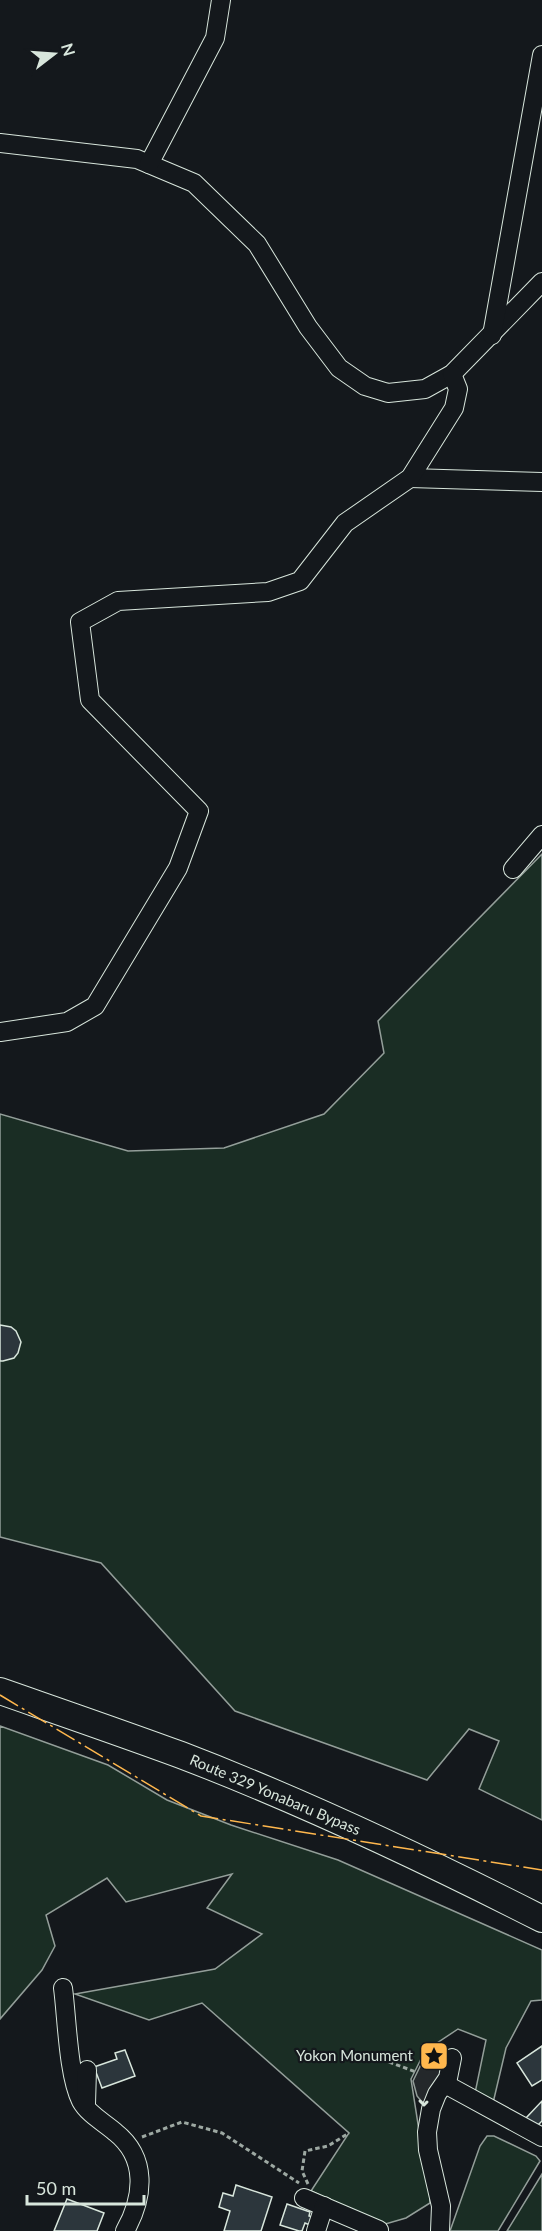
<svg xmlns="http://www.w3.org/2000/svg" width="542" height="2231" viewBox="0 0 542 2231" font-family="Lato,sans-serif">
<style>
.green{fill:#1a2d24;stroke:#939e99;stroke-width:1.5}
.parking{fill:#24282b;stroke:#939e99;stroke-width:1.5}
.building{fill:#2c363c;stroke:#d8e6dc;stroke-width:1.5}
.lines{fill:none;stroke-linecap:round;stroke-linejoin:round}
.minor-casing{stroke:#d8e6dc;stroke-width:20}
.highway-casing{stroke:#d8e6dc;stroke-width:28}
.path{stroke:#9da8a2;stroke-width:3;stroke-dasharray:4.5 3;stroke-linecap:butt}
.minor{stroke:#14181c;stroke-width:18}
.highway{stroke:#14181c;stroke-width:26}
.wall{stroke:#d8e6dc;stroke-width:3}
.power{stroke:#ffb74d;stroke-width:1.5;stroke-dasharray:21 4.5 3 4.5;stroke-linecap:butt}
.labels{text-anchor:middle;stroke-width:4.5;stroke-linejoin:round;paint-order:stroke}
.street-label{font-size:15px;fill:#d8e6dc;stroke:#14181c}
.poi-label{font-size:15px;fill:#d8e6dc;stroke:#14181c;text-anchor:end}
</style>
<rect width="100%" height="100%" fill="#14181c"/>
<!-- green -->
<g class="green">
<path d="M542,854V1820L479,1789L499,1741L469,1729L427,1780L235,1711L101,1563L0,1537V1114L128,1151L224,1148L324,1114L384,1053L378,1021Z"/>
<path d="M0,1726L108,1765L167,1800L231,1825L338,1860L542,1950V2000L531,2001L506,2048L493,2103L475,2093L486,2040L458,2029L425,2051L411,2079L423,2156L429,2181L430,2203L406,2218L382,2225L311,2191L349,2133L202,2003L149,2020L75,1994L215,1969L262,1934L207,1908L232,1874L126,1902L107,1878L46,1915L55,1946L42,1970L0,2019Z"/>
<path d="M487,2136H494L536,2156L540,2161L498,2231H450L480,2146Z"/>
<path d="M542,2174V2231H507Z"/>
</g>
<!-- parking -->
<path class="parking" d="M428,2050L440,2051V2084L423,2103L417,2096L413,2081Z"/>
<!-- building -->
<g class="building">
<path d="M0,1325L11,1327L16,1331L21,1342L18,1353L14,1358L3,1361H0Z"/>
<path d="M542,2046V2080L532,2086L517,2063Z"/>
<path d="M125,2050L135,2076L102,2088L94,2067L117,2059L115,2053Z"/>
<path d="M542,2101V2121L536,2127L526,2118Z"/>
<path d="M236,2185L272,2197L261,2231H224L230,2211L219,2207L223,2193L233,2196Z"/>
<path d="M67,2199L104,2213L97,2231H54Z"/>
<path d="M287,2204L310,2212L309,2216L313,2217L310,2225L305,2223L302,2231H299L280,2225Z"/>
</g>
<g class="lines">
<!-- minor casing -->
<g class="minor-casing">
<g id="minor">
<path d="M0,143L137,159L194,183L257,244L308,327L339,368L365,386L388,393L425,389L452,374L542,282"/>
<path d="M149,164L215,38L221,0"/>
<path d="M492,335L542,55"/>
<path d="M410,478L542,482"/>
<path d="M513,869L542,835"/>
<path d="M0,1032L67,1022L95,1006L178,868L199,811L90,700L80,622L118,601L268,592L300,581L345,523L410,478L454,408L458,389L452,374"/>
<path d="M63,1988C67,2018 68,2075 81,2101C88,2114 105,2123 115,2132C148,2158 144,2197 125,2231"/>
<path d="M445,2084L542,2137"/>
<path d="M86,2104L87,2070"/>
<path d="M304,2198L379,2230"/>
<path d="M316,2231L324,2206"/>
<path d="M440,2231L441,2206L428,2150L427,2132L431,2109L437,2094L448,2078L452,2058"/>
</g>
</g>
<!-- highway casing -->
<g class="highway-casing">
<path id="highway" d="M0,1691C60,1712 121,1733 181,1755C304,1802 424,1859 542,1919"/>
</g>
<!-- path -->
<g class="path">
<path d="M389,2062L416,2072"/>
<path d="M142,2137L182,2122L222,2133L299,2183"/>
<path d="M308,2184L302,2171L305,2151L328,2146L349,2133"/>
</g>
<!-- minor -->
<use href="#minor" class="minor"/>
<!-- highway -->
<use href="#highway" class="highway"/>
<!-- wall -->
<path class="wall" d="M420,2101L424,2105L427,2102"/>
<!-- power -->
<path class="power" d="M0,1695L201,1816L542,1870"/>
</g>
<!-- icons -->
<defs>
<g id="sight-square" transform="scale(1.5)"><rect x="-9" y="-9" width="18" height="18" rx="4" fill="#ffb74d" stroke="#14181c"/><path d="M0-6L1.8-2.2L6-1.7L2.9 1.2L3.7 5.4L0 3.3L-3.7 5.4L-2.9 1.2L-6-1.7L-1.8-2.2Z" fill="#111"/></g>
</defs>
<g fill-rule="evenodd">
<use href="#sight-square" x="434" y="2056"/>
</g>
<g class="labels">
<!-- street labels -->
<g class="street-label">
<text transform="translate(275 1795) rotate(23)" y="5">Route 329 Yonabaru Bypass</text>
</g>
<!-- poi labels -->
<g class="poi-label">
<text x="413" y="2061">Yokon Monument</text>
</g>
</g>
<!-- north arrow -->
<g transform="translate(54 54) rotate(73)" stroke="#14181c" stroke-width="4.5" paint-order="stroke">
<path d="M0-4.5L10 22L0 15L-10 22Z" fill="#d8e6dc"/>
<text y="-9" font-size="16" font-weight="bold" text-anchor="middle" fill="#d8e6dc">N</text>
</g>
<!-- scale -->
<path d="M27 2195v9h117v-9" fill="none" stroke="#d8e6dc" stroke-width="3"/>
<text x="36" y="2195" font-size="18" fill="#d8e6dc" stroke="#14181c" stroke-width="4.5" paint-order="stroke">50 m</text>
</svg>
